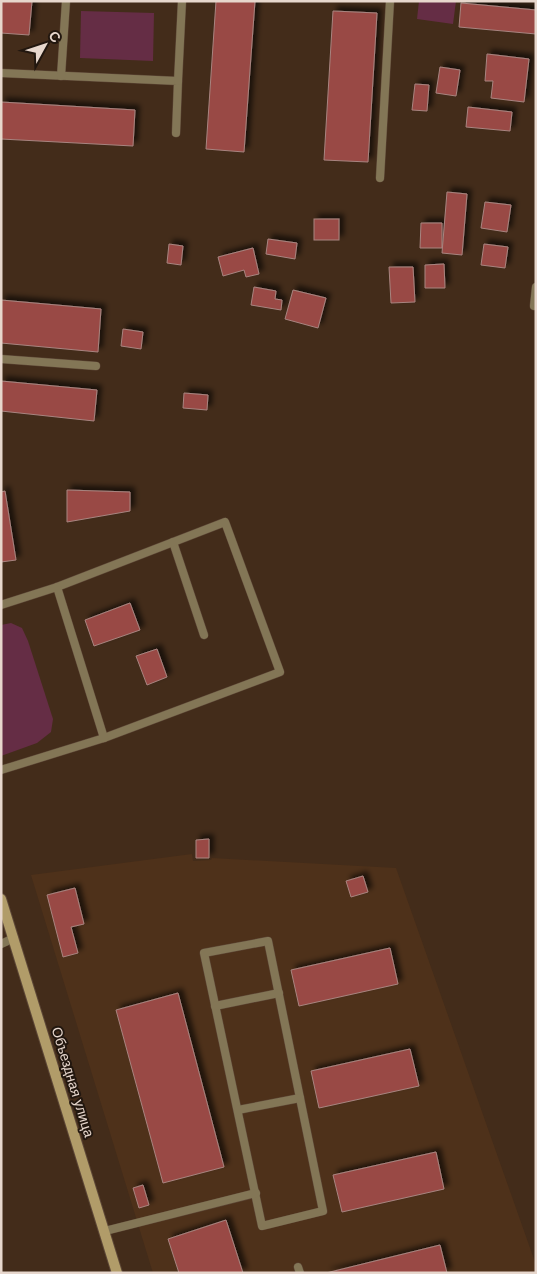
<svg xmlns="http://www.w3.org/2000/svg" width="537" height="1274" viewBox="0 0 537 1274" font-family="Arial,sans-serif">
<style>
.built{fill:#4e311a}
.green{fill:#652d45}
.building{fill:#994a44;stroke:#a88480;filter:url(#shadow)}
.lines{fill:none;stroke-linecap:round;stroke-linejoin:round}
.lane-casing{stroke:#5d4737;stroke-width:9}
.secondary-casing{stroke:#5d4737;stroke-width:12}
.lane{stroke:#837656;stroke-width:8}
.secondary{stroke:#b19c69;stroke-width:10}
.labels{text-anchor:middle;stroke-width:4;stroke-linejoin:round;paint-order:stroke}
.street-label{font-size:14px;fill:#e7d7cd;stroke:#22170f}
</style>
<defs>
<filter id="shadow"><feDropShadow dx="4.5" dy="-4.5" stdDeviation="2.5" flood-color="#0009"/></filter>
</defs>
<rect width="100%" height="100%" fill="#432c1a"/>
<!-- built -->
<path class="built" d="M192,854L193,861L211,860L212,858L396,868L536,1265V1273H153L31,875Z"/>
<!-- green -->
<g class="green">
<path d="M419,1H456L453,24L417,19Z"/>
<path d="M81,11L154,13L153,61L80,58Z"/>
<path d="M11,623L22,628L28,641L53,719L51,732L37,743L1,756V625Z"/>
</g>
<!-- building -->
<g class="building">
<path d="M1,1H32L29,35L1,33Z"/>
<path d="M216,1H255L244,152L206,149Z"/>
<path d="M461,3L536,10V34L459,27Z"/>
<path d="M333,11L377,13L368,162L324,160Z"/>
<path d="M487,54L529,59L524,102L491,98L493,81H485Z"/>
<path d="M440,67L460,70L456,96L436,93Z"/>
<path d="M415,84L429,85L427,111L412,110Z"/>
<path d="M1,102L135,110L133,146L1,139Z"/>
<path d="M468,107L512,112L510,131L466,127Z"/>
<path d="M447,192L467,194L462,255L442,253Z"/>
<path d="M485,202L511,205L507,232L481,228Z"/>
<rect x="314" y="219" width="25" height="21"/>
<path d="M421,223H442V248H420Z"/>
<path d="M268,239L297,243L295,259L266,254Z"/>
<path d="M169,244L183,246L181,265L167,263Z"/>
<path d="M484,244L508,247L505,268L481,265Z"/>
<path d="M253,248L259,274L246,277L244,270L223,276L218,257Z"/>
<path d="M444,264L445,288H425V265Z"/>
<path d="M389,267H413L415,302L391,303Z"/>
<path d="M254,287L276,291L275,299L282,300L281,310L251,305Z"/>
<path d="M293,290L326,298L318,328L285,319Z"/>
<path d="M1,300L101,309L98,352L1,343Z"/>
<path d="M123,329L143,332L141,349L121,346Z"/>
<path d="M1,381L97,390L94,421L1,411Z"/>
<path d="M184,393L208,395L207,410L183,408Z"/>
<path d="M67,490L130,492V511L67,522Z"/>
<path d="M5,491L16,560L1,562V492Z"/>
<path d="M130,603L140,630L94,646L85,620Z"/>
<path d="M157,649L167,677L147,685L136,656Z"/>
<path d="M209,839V858H196V840Z"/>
<path d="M363,876L368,892L351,897L346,881Z"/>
<path d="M75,888L84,924L71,927L78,953L63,957L47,895Z"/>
<path d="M390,948L398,984L299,1006L291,970Z"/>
<path d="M178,993L224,1167L163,1183L116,1010Z"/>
<path d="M410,1049L419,1086L319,1108L311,1071Z"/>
<path d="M436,1152L444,1189L342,1212L333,1175Z"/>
<path d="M143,1185L149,1205L139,1208L133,1188Z"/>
<path d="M226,1220L243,1273H179L168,1239Z"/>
<path d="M440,1245L447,1273H326Z"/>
</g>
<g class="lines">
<!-- lane casing -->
<g class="lane-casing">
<g id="lane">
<path d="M1,73L178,81L176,133"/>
<path d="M61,76L66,1"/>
<path d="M178,81L182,1"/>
<path d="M380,178L390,1"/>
<path d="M534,306L536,287"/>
<path d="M1,359L96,366"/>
<path d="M173,542L204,635"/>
<path d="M57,587L225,522L280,672L104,738"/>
<path d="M1,605L57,587L104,738L1,770"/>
<path d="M268,941L323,1211L262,1226L204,953Z"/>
<path d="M1,944L14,938"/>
<path d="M215,1006L279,993"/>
<path d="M238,1110L300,1098"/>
<path d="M105,1231L256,1193"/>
<path d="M298,1267L300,1273"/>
</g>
</g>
<!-- secondary casing -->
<g class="secondary-casing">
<path id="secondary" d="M1,899L117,1273"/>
</g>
<!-- lane -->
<use href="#lane" class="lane"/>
<!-- secondary -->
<use href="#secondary" class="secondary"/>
</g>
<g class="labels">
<!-- street labels -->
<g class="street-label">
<text transform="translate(73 1082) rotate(73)" y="5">Объездная улица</text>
</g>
</g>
<!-- border -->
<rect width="537" height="1274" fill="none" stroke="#e7d7cd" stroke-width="5"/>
<!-- north arrow -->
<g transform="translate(45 45) rotate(50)" stroke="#22170f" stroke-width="4" paint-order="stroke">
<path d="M0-4L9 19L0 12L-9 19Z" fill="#e7d7cd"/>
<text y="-8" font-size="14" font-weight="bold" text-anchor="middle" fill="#e7d7cd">С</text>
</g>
</svg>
